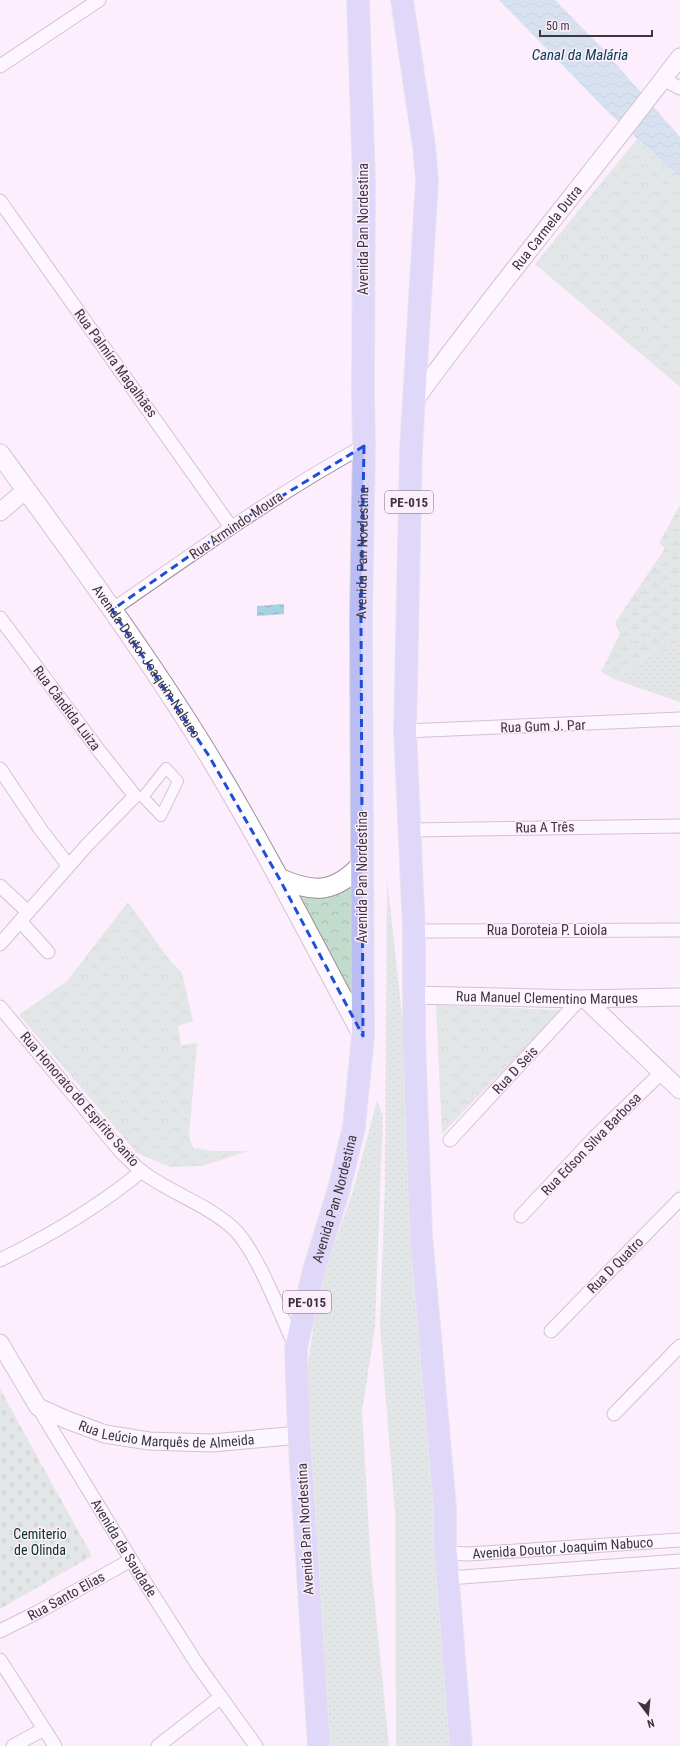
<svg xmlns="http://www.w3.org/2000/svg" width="680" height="1746" viewBox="0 0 680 1746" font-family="'Roboto Condensed',sans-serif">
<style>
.grass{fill:url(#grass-dots)}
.forest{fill:url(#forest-crowns)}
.wetland{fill:url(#wetland-marsh)}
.cemetery{fill:url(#cemetery-stones)}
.water{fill:url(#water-waves)}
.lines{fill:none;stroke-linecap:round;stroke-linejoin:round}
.pedestrian-casing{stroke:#9e8c9d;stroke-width:12}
.minor-casing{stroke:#9e8c9d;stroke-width:15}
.tertiary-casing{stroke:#9e8c9d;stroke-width:19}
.secondary-casing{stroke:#9e8c9d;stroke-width:21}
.trunk-casing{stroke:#d8d7d8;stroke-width:24}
.pedestrian{stroke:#fff;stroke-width:10}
.minor{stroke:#fff;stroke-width:13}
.tertiary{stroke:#fff;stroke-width:17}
.secondary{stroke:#fff;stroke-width:19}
.trunk{stroke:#babcf4;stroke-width:22}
.marked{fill:none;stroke:#1d4ed8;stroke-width:3;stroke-dasharray:8 5;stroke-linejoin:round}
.labels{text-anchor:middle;stroke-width:3;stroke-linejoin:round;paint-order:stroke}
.shield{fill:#fdeefd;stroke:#776d77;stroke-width:1}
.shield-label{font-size:13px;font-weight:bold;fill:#3e363e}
.street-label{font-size:14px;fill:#3e363e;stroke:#fdeefd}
.park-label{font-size:14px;fill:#033521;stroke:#fdeefd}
.water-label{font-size:15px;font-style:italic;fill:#003c4c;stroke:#fdeefd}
</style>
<defs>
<pattern id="grass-dots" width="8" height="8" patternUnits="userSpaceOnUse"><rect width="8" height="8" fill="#c1dbcc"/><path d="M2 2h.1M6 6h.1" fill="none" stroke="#a7bdb0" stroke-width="1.8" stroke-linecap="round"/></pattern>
<pattern id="forest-crowns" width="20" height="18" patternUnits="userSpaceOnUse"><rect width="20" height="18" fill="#c1dbcc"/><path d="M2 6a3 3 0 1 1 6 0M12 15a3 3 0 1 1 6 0" fill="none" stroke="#a7bdb0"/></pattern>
<pattern id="wetland-marsh" width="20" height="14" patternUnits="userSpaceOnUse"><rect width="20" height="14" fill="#c1dbcc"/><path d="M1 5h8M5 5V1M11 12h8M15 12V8" fill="none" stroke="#a7bdb0"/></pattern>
<pattern id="cemetery-stones" width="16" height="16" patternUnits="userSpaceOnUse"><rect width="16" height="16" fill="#c1dbcc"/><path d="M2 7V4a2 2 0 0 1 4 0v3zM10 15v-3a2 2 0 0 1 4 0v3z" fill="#a7bdb0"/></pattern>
<pattern id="water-waves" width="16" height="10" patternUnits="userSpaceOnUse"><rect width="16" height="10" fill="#a8d1e1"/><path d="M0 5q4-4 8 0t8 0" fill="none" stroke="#92b4c2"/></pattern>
</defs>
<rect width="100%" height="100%" fill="#fdeefd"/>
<!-- grass -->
<g class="grass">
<path d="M680,641V702L616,680L648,655Z"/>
<path d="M387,878L407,1061L436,1455L447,1703L450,1746H396L395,1513L380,1326L385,1180Z"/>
<path d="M377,1101L383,1115L375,1327L362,1412L371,1565L389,1746H328L305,1385L319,1288L352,1194Z"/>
</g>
<!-- forest -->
<g class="forest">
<path d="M637,139L680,178V387L535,264Z"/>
<path d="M359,877L354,1010L295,884Z"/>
<path d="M128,902L171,962L182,973L193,1021L178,1026L181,1045L197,1043L189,1136L193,1148L213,1151H248L202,1166L170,1167L137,1153L19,1015L67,981Z"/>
<path d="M436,1005L561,1010L442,1134Z"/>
</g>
<!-- wetland -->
<path class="wetland" d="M680,505V641L648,655L616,680L601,672L620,633L615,623L665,548L659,543Z"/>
<!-- cemetery -->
<path class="cemetery" d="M0,1389L92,1556L0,1609Z"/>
<!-- water -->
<g class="water">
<path d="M499,0H555L602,48L680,137V178L609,113Z"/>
<path d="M284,604V614L257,616V606Z"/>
</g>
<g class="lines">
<!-- pedestrian casing -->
<g class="pedestrian-casing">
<path id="pedestrian" d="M166,768L178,781L161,816L143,797Z"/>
</g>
<!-- minor casing -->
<g class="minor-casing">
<g id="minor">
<path d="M0,66L99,0"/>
<path d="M663,79L680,88"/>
<path d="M0,201L231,527"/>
<path d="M112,610C194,553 276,494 364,446"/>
<path d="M0,618L100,752L135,796L88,844L0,944"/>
<path d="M405,731L680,719"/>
<path d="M0,769L41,830L68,865"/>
<path d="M410,830L680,826"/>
<path d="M0,886L28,912"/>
<path d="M20,921L48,952"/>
<path d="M414,931L680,930"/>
<path d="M0,1007L121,1152C128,1158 134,1165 141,1171C170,1193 207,1204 234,1229C258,1253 281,1316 296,1348"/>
<path d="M450,1140L580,999"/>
<path d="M521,1216L594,1138L662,1072"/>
<path d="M0,1260C51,1235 98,1207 142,1171"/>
<path d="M551,1331L680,1199"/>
<path id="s1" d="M38,1407L141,1576L197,1664L256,1746"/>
<path d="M614,1414L680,1346"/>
<path id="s2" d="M446,1553L469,1554L680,1540"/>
<path d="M448,1578L680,1561"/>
<path d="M0,1631L38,1612L131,1560"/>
<path d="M0,1660L55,1746"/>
<path d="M13,1746L44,1729"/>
<path d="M158,1746L221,1697"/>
</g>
</g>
<!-- tertiary casing -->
<g class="tertiary-casing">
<g id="tertiary">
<path id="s3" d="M415,400C500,283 593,172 680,57"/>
<path d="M0,512L26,490"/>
<path id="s4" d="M413,995L580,999L680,997"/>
<path d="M585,999L680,1090"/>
<path id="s5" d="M0,1343L38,1407L67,1420L105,1434L149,1441L212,1443L299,1435"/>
</g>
</g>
<!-- secondary casing -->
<g class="secondary-casing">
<g id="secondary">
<path id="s6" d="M0,454C69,549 141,646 203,746C261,840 311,939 363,1036"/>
<path d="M279,878C315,894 335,893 363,863"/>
</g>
</g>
<!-- trunk casing -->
<g class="trunk-casing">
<g id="trunk">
<path d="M402,0L424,146L427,180L411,450L405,731L414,931V1037L421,1234L445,1508V1544L461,1746"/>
<path id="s7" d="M319,1746L299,1435L296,1348L314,1270L339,1189L354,1127L363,1036L361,618L364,446L363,394L364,181L358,0"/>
</g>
</g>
<!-- pedestrian -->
<use href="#pedestrian" class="pedestrian"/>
<!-- minor -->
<use href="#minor" class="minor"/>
<!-- tertiary -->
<use href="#tertiary" class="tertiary"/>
<!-- secondary -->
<use href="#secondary" class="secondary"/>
<!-- trunk -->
<use href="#trunk" class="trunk"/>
</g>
<!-- marked area -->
<path d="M0 0H680V1746H0ZM364,446L361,618L363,1036L279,878L209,756L112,610L231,527Z" fill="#fdeefd" fill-opacity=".55" fill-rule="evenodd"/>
<path class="marked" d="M364,446L361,618L363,1036L279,878L209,756L112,610L231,527Z"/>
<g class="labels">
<!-- shield labels -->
<g class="shield">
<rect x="385" y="491" width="48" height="22" rx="3"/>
<rect x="283" y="1291" width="48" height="22" rx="3"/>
</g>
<g class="shield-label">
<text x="409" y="507">PE-015</text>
<text x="307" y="1307">PE-015</text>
</g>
<!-- street labels -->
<g class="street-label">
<text dy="5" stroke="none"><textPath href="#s3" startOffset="217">Rua Carmela Dutra</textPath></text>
<text transform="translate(363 229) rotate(-90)" y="5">Avenida Pan Nordestina</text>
<text transform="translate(116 363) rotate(54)" y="5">Rua Palmira Magalhães</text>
<text transform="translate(236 525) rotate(-34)" y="5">Rua Armindo Moura</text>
<text dy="5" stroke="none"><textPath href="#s7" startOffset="1202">Avenida Pan Nordestina</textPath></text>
<text dy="5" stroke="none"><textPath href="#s6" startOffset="254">Avenida Doutor Joaquim Nabuco</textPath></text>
<text transform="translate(67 708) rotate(53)" y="5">Rua Cândida Luiza</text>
<text transform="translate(543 726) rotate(-2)" y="5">Rua Gum J. Par</text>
<text transform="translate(545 827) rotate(-1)" y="5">Rua A Três</text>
<text transform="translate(362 877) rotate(-90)" y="5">Avenida Pan Nordestina</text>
<text x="547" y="935">Rua Doroteia P. Loiola</text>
<text dy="5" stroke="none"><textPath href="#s4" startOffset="134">Rua Manuel Clementino Marques</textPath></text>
<text transform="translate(515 1070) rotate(-47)" y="5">Rua D Seis</text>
<text transform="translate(80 1099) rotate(49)" y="5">Rua Honorato do Espírito Santo</text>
<text transform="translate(591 1144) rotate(-46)" y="5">Rua Edson Silva Barbosa</text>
<text dy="5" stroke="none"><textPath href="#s7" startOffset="553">Avenida Pan Nordestina</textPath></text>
<text transform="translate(615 1265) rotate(-45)" y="5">Rua D Quatro</text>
<text dy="5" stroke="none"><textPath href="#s5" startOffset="208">Rua Leúcio Marquês de Almeida</textPath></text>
<text transform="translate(305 1529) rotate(-93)" y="5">Avenida Pan Nordestina</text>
<text dy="5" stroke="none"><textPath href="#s1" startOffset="165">Avenida da Saudade</textPath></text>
<text dy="5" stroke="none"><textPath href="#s2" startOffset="117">Avenida Doutor Joaquim Nabuco</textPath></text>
<text transform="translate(66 1596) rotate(-29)" y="5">Rua Santo Elias</text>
</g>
<!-- park labels -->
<g class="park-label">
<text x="40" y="1539">Cemiterio<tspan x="40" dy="16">de Olinda</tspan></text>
</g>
<!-- water labels -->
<g class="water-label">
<text x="580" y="60">Canal da Malária</text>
</g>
</g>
<!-- north arrow -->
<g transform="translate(648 1714) rotate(164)" stroke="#fdeefd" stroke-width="3" paint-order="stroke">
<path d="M0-3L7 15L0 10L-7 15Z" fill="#3e363e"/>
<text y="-6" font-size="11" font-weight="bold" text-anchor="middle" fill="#3e363e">N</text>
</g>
<!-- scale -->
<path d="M540 30v6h112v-6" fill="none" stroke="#3e363e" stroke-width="2"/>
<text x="546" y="30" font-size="12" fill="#3e363e" stroke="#fdeefd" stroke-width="3" paint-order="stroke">50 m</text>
</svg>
